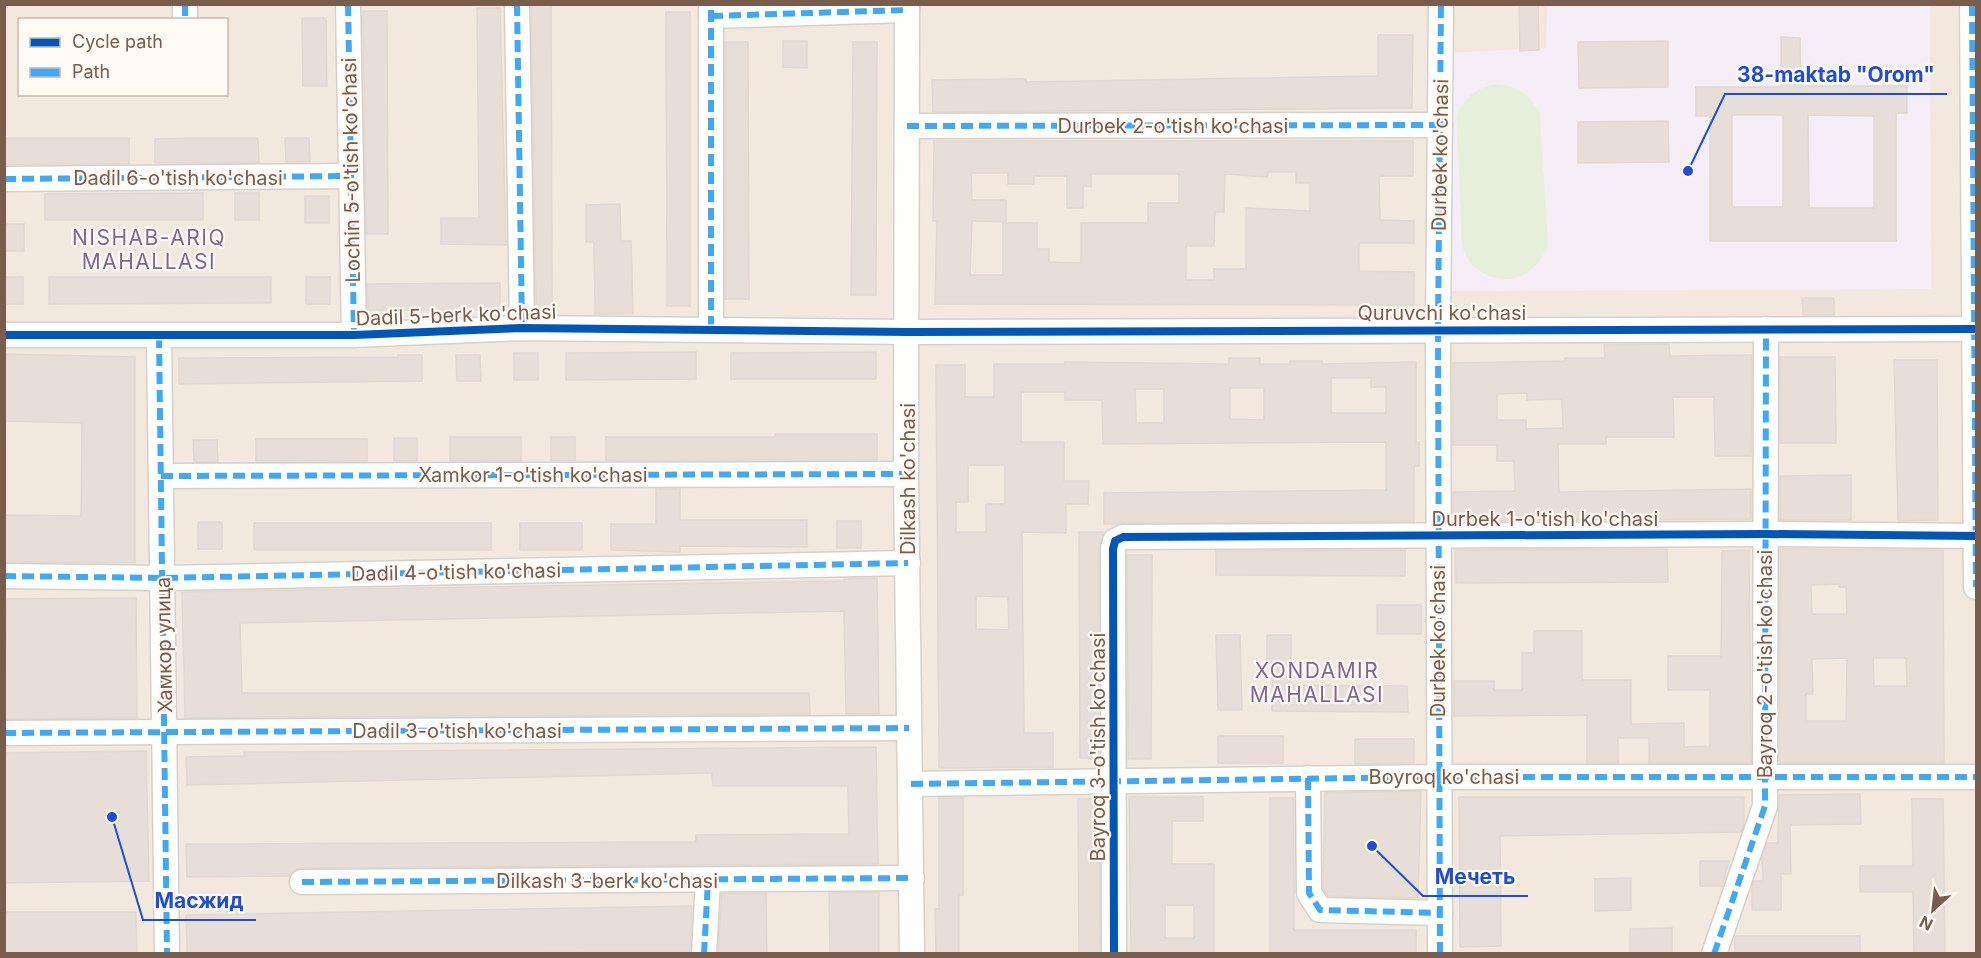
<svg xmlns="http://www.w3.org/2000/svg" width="1981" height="958" viewBox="0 0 1981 958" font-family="Inter,sans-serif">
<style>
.residential{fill:#f2e8de;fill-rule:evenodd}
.education{fill:#f6eef6}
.green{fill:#e7f0db}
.building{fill:#e6ded7;stroke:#e2d8d2;stroke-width:1.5;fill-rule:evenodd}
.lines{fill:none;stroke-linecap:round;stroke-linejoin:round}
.minor-casing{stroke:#d7d1cb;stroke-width:27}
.minor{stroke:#fefefd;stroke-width:24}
.quiet{stroke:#3fa9f5;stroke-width:6;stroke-dasharray:12 6;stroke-linecap:butt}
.cycleway-casing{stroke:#fffaf3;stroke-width:11}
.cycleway{stroke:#0057b8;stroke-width:8}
.labels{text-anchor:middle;stroke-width:4.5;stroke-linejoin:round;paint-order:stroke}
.street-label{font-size:20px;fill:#7a5c4d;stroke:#fffaf3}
.neighbourhood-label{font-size:21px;letter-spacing:1.5px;fill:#846695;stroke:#fffaf3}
.leader{fill:none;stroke:#1d4ed8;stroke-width:2}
.callout-dot{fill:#1d4ed8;stroke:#fffaf3;stroke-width:2}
.callout-label{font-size:21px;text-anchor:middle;font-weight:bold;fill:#1d4ed8;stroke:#fffaf3;stroke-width:4.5;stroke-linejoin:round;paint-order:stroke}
</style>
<rect width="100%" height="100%" fill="#f9f5f0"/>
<!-- residential -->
<path class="residential" d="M5,5H1976V953L5,954ZM20,20H226V94H20Z"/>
<!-- education -->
<path class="education" d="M1547,5H1930L1931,289L1443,291L1446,53L1546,48Z"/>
<!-- green -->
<path class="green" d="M1496,84C1517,86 1530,94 1540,113L1548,246C1540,263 1528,278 1508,279C1490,280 1469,268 1464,251C1460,240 1462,225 1461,214C1459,182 1458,150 1456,117C1464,98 1475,88 1496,84Z"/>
<!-- building -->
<g class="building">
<path d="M531,4H551L552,308H536Z"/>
<path d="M1519,4H1538L1539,50L1520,51Z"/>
<path d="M477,8H500L506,245L441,244V218H479Z"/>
<path d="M363,11H387L388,234H366Z"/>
<path d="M666,12H690V306H667Z"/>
<path d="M302,18H326L327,86H303Z"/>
<path d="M1378,35H1413L1412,108L933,112L932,80L1026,79V82L1378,76Z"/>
<path d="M1781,37L1800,38L1801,86H1907V113H1896V241H1710V116H1696V87H1781ZM1732,115H1783V207H1732ZM1808,115L1874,116V208H1809Z"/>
<path d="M783,41H807V68L783,67Z"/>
<path d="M1668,41V87L1579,88L1578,42Z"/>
<path d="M725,42H748L749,299H725Z"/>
<path d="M853,42H877L876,295H851Z"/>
<path d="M1668,121L1669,162L1578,163V122Z"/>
<path d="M4,138H129V164L4,165Z"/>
<path d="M193,138H258L259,163H155V139Z"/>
<path d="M285,138H309L310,162H286Z"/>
<path d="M934,141H1413V176H1379L1380,220L1414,221V243H1359V271L1414,272V305L935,304L937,221H933ZM1268,172H1296V183H1310V211L1246,208V269H1214V280H1186V246H1214L1215,212H1224L1225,174L1267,177ZM971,173H1008V184H1034V176H1067V208H1083V186L1091,187V174H1179V203H1148V223H1081V263L1049,262V249H1037V223H1003V275H970L972,221L1006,222V200H972Z"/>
<path d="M203,193V220H45V194Z"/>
<rect x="235" y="193" width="24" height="27"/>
<rect x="305" y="196" width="24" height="27"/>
<path d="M620,204L621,241H631L633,313L595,314L594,242H586V205Z"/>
<rect x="4" y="224" width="20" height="27"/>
<rect x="4" y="277" width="19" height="27"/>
<path d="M49,277H271V303L49,304Z"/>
<rect x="306" y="277" width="24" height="27"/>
<path d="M500,283V310H368L367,284Z"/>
<path d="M1802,298H1834V315H1803Z"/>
<path d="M1669,344L1670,356L1752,355L1751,456H1715L1714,397H1673L1674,437H1606V444H1558L1559,492L1751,489V519L1453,521V492L1515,491L1514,461H1497V445H1453V363L1565,361V358H1605L1604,345ZM1527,393V400L1562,399L1563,428L1526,429V420H1497V394Z"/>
<path d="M696,352V379L566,380V353Z"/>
<path d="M876,352V379H731V353Z"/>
<rect x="514" y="353" width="24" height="27"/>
<path d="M4,354L135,357V563L4,562V515L81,516L82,423L4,421Z"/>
<path d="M398,355H422V381L179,384V358L398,357Z"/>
<path d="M456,355H480L481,381H457Z"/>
<path d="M1780,357H1835L1836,443H1780Z"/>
<path d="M1229,358H1260V364H1290V361H1322V364L1416,362V442H1419V466H1414V521L1104,524V493L1386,490V442L1103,444L1102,400H1065V392H1021V442H1064V481H1089L1088,504H1066V533L1022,532L1024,733H1053V767L939,768L936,365H965V397H994V364H1065V362L1229,364ZM1331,378H1371V387H1386V413H1331ZM1230,388H1264V420L1230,419ZM1135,389H1164V423H1136ZM968,465H1005V504H986V532H956V502H968ZM976,596L1008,597L1009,630L976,629Z"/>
<path d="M1894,360H1937L1938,520L1898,521Z"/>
<path d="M775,434H877V460L606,461V437H775Z"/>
<rect x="450" y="437" width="71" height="24"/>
<rect x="551" y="437" width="24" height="24"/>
<rect x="394" y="438" width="23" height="23"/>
<rect x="256" y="439" width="111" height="22"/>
<path d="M193,440H217L218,462H194Z"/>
<path d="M1851,475V520H1780V476Z"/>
<path d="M656,489H680V520H807V547L680,546V552L611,550V524H656Z"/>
<rect x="837" y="521" width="24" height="27"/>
<rect x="198" y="522" width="24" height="27"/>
<rect x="254" y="523" width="237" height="27"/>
<rect x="520" y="523" width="62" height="27"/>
<path d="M1079,532H1103L1099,549V758H1080Z"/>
<path d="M1667,549L1668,582L1456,583L1455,550Z"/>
<path d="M1780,549L1943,550L1944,763H1779ZM1839,584V587H1846L1847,614H1812L1811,585ZM1847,658L1846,721H1806V694H1813L1812,659ZM1873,658H1906L1907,686H1874Z"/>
<path d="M1405,550V576L1216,575V551Z"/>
<path d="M1749,550L1751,763H1649V738H1618V763H1587V715L1454,716V681H1494V690H1522V653H1534V631H1582V680H1631V724L1684,723V747L1710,746V690H1668V656H1721L1722,551Z"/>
<path d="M1127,555H1152L1151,759H1128Z"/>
<path d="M877,578L879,714H846L844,611L240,623L242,693H809L810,714L185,718L182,592L844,581V579Z"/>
<path d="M136,598L137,718L4,719L7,599Z"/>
<rect x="1377" y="605" width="44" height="29"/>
<path d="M1216,635H1240L1242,710H1218Z"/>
<path d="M1267,635H1291V685L1407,686L1408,712L1272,711V661H1267Z"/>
<rect x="1218" y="736" width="65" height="27"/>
<path d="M1355,739H1414V763L1355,764Z"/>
<path d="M876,747L878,864L302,868L294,870L289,876L187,877L186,844L667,842H696V835L849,834L848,786H713L712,773L187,785L186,757L244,756V752H268Z"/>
<path d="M146,751L149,881L4,883V753Z"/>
<path d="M1421,791L1418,898L1328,896L1323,889L1325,793Z"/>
<path d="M1860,794L1861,824L1790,825L1791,874H1781V910H1752V888L1754,881H1763L1762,857L1767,843H1778L1779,795Z"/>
<path d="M1129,797H1203V821H1172V864H1214V954H1131ZM1165,905H1194V938H1165Z"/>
<path d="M1459,797H1744V823L1741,832L1500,836L1501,946L1460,947Z"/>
<path d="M939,798H963V895H959V954H936L935,909H939Z"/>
<path d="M1270,798H1294V930H1416V954H1270Z"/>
<path d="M1078,799H1099L1100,954H1079Z"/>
<path d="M1912,799H1943L1945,954H1914L1913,892H1860V866H1913Z"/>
<path d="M1700,861H1729L1722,886H1700Z"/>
<path d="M1631,878V910L1595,911V879Z"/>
<path d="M879,892V954H830L829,893Z"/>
<path d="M766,893L767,954H718L722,894Z"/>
<path d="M692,906L690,952L187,954L186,915Z"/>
<path d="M4,912H136L137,954H4Z"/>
<path d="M1672,928V954H1630V929Z"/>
<rect x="1735" y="936" width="125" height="18"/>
</g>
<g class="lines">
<!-- minor casing -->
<g class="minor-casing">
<g id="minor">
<path d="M185,4V17"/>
<path d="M348,4L354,335"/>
<path d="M517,4L522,328"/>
<path d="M907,4L906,474L912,954"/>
<path d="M1972,4L1976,587"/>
<path d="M711,16L907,10"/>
<path d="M907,126L1440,125"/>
<path d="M4,179L351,176"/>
<path d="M711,328V4"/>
<path d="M4,335H354L522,328L908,332L1976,329"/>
<path d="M159,336L167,954"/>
<path d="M161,476L906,474"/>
<path d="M4,576L164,578L908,563"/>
<path d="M4,733L909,728"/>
<path d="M1308,778L1309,893L1320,910L1440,913"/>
<path d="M911,784L1438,777H1976"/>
<path d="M302,882L912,878"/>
<path d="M704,954L708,881"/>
<path d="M1114,954L1113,549L1115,541L1123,537L1765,534L1975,536"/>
<path d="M1440,954L1438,330L1441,4"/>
<path d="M1714,954L1765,806L1766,329"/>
</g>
</g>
<!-- minor -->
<use href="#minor" class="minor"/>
<!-- quiet -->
<g class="quiet">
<path d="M185,4V17"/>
<path d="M348,4L354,335"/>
<path d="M517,4L522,328"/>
<path d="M1972,4L1976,587"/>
<path d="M711,16L907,10"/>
<path d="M907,126L1440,125"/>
<path d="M4,179L351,176"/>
<path d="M711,328V4"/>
<path d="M159,336L167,954"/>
<path d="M161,476L906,474"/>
<path d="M4,576L164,578L908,563"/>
<path d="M4,733L909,728"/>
<path d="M1308,778L1309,893L1320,910L1440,913"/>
<path d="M911,784L1438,777H1976"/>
<path d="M302,882L912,878"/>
<path d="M704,954L708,881"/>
<path d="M1440,954L1438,330L1441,4"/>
<path d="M1714,954L1765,806L1766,329"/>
</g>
<!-- cycleway casing -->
<g class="cycleway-casing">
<g id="cycleway">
<path d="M4,335H354L522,328L908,332L1976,329"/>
<path d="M1114,954L1113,549L1115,541L1123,537L1765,534L1975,536"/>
</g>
</g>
<!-- cycleway -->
<use href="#cycleway" class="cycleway"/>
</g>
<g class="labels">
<!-- street labels -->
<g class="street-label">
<text x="1173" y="133">Durbek 2-o'tish ko'chasi</text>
<text transform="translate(1440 155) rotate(-89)" y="7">Durbek ko'chasi</text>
<text transform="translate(351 170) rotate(-91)" y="7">Lochin 5-o'tish ko'chasi</text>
<text x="178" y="185">Dadil 6-o'tish ko'chasi</text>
<text x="1442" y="320">Quruvchi ko'chasi</text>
<text transform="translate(456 315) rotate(-2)" y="7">Dadil 5-berk ko'chasi</text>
<text x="533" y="482">Xamkor 1-o'tish ko'chasi</text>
<text transform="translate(908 479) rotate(-90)" y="7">Dilkash ko'chasi</text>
<text x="1545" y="526">Durbek 1-o'tish ko'chasi</text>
<text transform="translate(456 572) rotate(-1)" y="7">Dadil 4-o'tish ko'chasi</text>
<text transform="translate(1438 641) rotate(-90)" y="7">Durbek ko'chasi</text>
<text transform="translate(164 645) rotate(-91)" y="7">Хамкор улица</text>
<text transform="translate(1765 664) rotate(-90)" y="7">Bayroq 2-o'tish ko'chasi</text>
<text x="457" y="738">Dadil 3-o'tish ko'chasi</text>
<text transform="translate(1098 747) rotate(-90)" y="7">Bayroq 3-o'tish ko'chasi</text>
<text x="1444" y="784">Boyroq ko'chasi</text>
<text x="607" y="888">Dilkash 3-berk ko'chasi</text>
</g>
<!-- neighbourhood labels -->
<g class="neighbourhood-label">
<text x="149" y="245">NISHAB-ARIQ<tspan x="149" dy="24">MAHALLASI</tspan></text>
<text x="1317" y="678">XONDAMIR<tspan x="1317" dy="24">MAHALLASI</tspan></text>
</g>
</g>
<!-- callouts -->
<path class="leader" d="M1688 171L1725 94H1947M1372 846L1423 896H1528M112 817L143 920H256"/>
<g class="callout-dot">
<circle cx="1688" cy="171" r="6"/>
<circle cx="1372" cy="846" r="6"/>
<circle cx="112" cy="817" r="6"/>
</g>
<g class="callout-label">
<text x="1836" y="82">38-maktab "Orom"</text>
<text x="1475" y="884">Мечеть</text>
<text x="199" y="908">Масжид</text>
</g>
<!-- border -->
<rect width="1981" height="958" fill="none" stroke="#7a5c4d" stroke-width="12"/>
<!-- legend -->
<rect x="18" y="18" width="210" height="78" fill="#fffaf3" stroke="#cabbb1" stroke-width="1.5"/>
<rect x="30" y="38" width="30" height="9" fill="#0057b8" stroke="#cabbb1" stroke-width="1.5"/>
<text x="72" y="48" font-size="18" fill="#7a5c4d">Cycle path</text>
<rect x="30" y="68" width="30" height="9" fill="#3fa9f5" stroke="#cabbb1" stroke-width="1.5"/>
<text x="72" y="78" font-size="18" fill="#7a5c4d">Path</text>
<!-- north arrow -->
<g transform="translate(1933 910) rotate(207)" stroke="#fffaf3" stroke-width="4.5" paint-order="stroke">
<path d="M0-4.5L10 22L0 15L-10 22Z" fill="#7a5c4d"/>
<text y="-9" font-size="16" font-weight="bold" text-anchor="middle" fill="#7a5c4d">N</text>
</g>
</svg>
